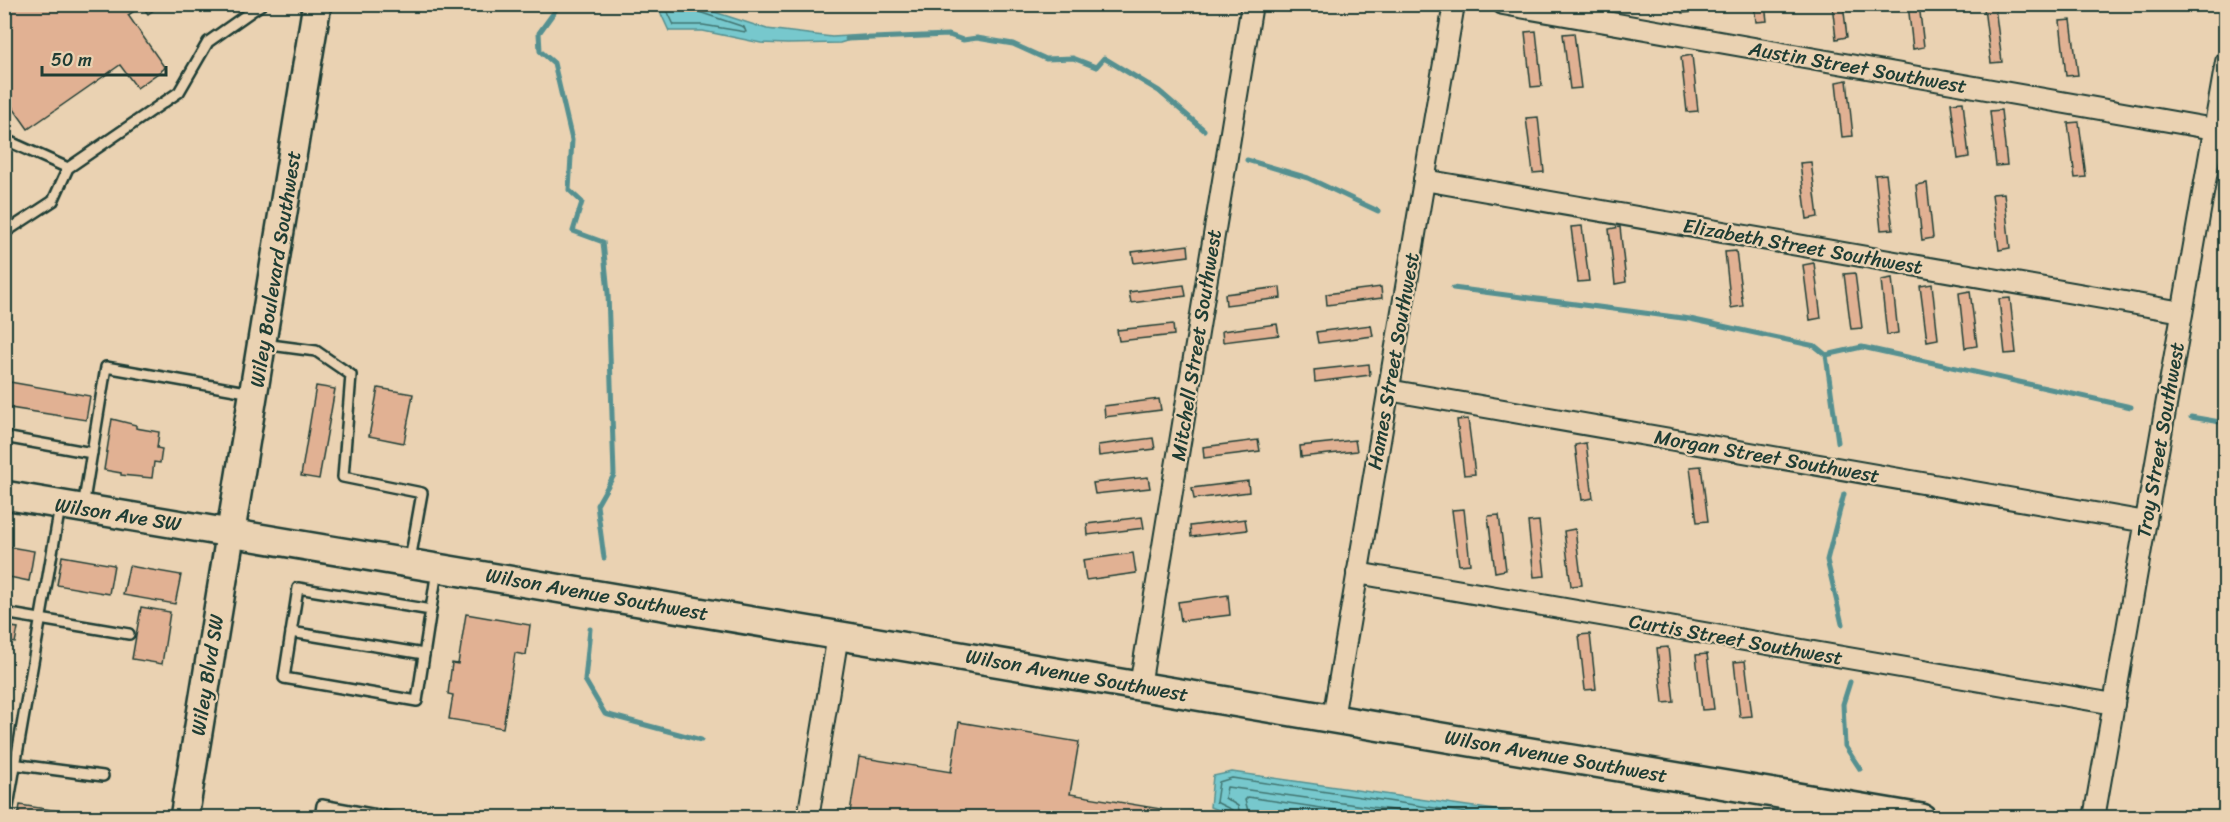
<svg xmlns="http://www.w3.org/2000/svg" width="2230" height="822" viewBox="0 0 2230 822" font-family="Sriracha,sans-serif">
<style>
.water{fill:#77c8cd;stroke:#549090;stroke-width:1.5}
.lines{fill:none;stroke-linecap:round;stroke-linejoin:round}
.shore{stroke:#427571;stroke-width:1.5}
.stream{stroke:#549090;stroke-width:5}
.building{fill:#e1b193;stroke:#1f3d34;stroke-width:1.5}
.lane-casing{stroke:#1f3d34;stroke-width:14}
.street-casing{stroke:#1f3d34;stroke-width:24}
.secondary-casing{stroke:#1f3d34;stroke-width:32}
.lane{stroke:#ead2b2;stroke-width:9}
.street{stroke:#ead2b2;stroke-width:20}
.secondary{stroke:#ead2b2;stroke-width:27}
.labels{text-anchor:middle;stroke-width:4.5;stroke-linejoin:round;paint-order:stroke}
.street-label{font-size:20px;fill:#1f3d34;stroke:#ead2b2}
</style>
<rect width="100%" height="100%" fill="#ead2b2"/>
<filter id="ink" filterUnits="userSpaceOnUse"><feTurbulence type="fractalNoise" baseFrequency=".0167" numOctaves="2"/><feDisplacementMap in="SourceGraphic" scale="12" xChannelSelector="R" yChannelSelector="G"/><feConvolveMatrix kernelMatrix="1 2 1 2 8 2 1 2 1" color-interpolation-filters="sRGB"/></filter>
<g filter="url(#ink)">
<!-- water -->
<g class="water">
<path d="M657,5H693L767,29L832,37L866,35L840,43L787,44L761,43L703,31H669Z"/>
<path d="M1232,772L1544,817H1234L1210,807L1213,776Z"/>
</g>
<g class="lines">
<!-- shore -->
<g class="shore">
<path d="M664,4L674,25H703L746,32L744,27L699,12L696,4"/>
<path d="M1234,818L1232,810L1216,802L1219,782L1232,778L1502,818"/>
<path d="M1241,818L1238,806L1225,798L1227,787L1450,818"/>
<path d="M1250,818L1245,800L1248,797L1388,818"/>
</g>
<!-- stream -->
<g class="stream">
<path d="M560,4L539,33L540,51L554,63L572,140L569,190L582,202L573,231L603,242L608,293L614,475L597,505L604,558"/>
<path d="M847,39L949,35L963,40L977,38L1013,44L1046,59L1073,58L1096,67L1104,58L1159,91L1204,130"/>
<path d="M1247,160L1308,178L1378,211"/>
<path d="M1453,288L1690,319L1815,346L1826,355L1838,442"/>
<path d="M1826,355L1862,347L2131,407"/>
<path d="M2191,417L2226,423"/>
<path d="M1842,624L1827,560L1844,494"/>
<path d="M590,629L585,680L605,714L701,740"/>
<path d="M1850,682L1843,704L1845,746L1860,769"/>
</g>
</g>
<!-- building -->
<g class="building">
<path d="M4,4H162L148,14L142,6L128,15L165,68L137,88L120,65L28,129L4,95Z"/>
<path d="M1681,4H1692L1693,12L1682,13Z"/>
<path d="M1754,4H1765L1767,21L1756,22Z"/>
<path d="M1832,4H1843L1847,37L1836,39Z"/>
<path d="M1908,4H1919L1924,47L1913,49Z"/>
<path d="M1995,7L2002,62L1991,63L1984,8Z"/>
<path d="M2071,20L2078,75L2066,76L2060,21Z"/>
<path d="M1536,31L1542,86L1531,87L1525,32Z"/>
<path d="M1574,33L1581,88L1570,89L1563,34Z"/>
<path d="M1692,55L1698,111L1687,112L1681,57Z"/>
<path d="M1847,80L1853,136L1842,137L1836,82Z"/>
<path d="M1963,102L1969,157L1958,159L1951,103Z"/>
<path d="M2001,110L2007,165L1996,166L1990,111Z"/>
<path d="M1538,117L1544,172L1533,173L1526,118Z"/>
<path d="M2079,122L2086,177L2075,178L2068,123Z"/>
<path d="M1811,162L1818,217L1807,219L1800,163Z"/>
<path d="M1886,174L1893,229L1881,230L1875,175Z"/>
<path d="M1927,183L1933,238L1922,240L1916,185Z"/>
<path d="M2004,193L2010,248L1999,250L1992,194Z"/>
<path d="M1582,226L1589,281L1578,282L1571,227Z"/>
<path d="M1620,227L1626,282L1615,284L1609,229Z"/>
<path d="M1188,245L1189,256L1134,263L1132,252Z"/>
<path d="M1736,251L1743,306L1731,308L1725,252Z"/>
<path d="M1814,263L1821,318L1810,320L1803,265Z"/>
<path d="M1855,273L1862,328L1851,329L1844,274Z"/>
<path d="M1892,278L1898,333L1887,335L1881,280Z"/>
<path d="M1932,284L1938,339L1927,341L1920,286Z"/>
<path d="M1184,285L1186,296L1131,303L1129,292Z"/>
<path d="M1280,287L1281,298L1226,305L1225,294Z"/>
<path d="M1381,287L1382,298L1327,305L1326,294Z"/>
<path d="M1970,291L1977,346L1965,348L1959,293Z"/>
<path d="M2010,298L2016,353L2005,354L1999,299Z"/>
<path d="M1173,324L1174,335L1119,341L1117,330Z"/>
<path d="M1277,324L1279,335L1223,342L1222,331Z"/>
<path d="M1371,325L1373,336L1318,343L1316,332Z"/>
<path d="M1369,364L1370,375L1315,382L1314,370Z"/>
<path d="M4,381L90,396L86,420L4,407Z"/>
<path d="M316,386L335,389L319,479L301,476Z"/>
<path d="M378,388L413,394L404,443L369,436Z"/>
<path d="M1159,399L1161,410L1105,417L1104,406Z"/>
<path d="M112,419L136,425V428L159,432L157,448L162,449L160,463L154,462L152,478L121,475V473L104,470Z"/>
<path d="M1468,419L1475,474L1464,475L1457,420Z"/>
<path d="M1153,438L1155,449L1099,456L1098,445Z"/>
<path d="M1258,440L1260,451L1204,458L1203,447Z"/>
<path d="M1355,440L1357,451L1301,457L1300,446Z"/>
<path d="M1586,443L1593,498L1582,500L1575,445Z"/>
<path d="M1701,466L1708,521L1697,522L1690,467Z"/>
<path d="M1148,477L1150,488L1095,494L1093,483Z"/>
<path d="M1248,481L1249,492L1194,499L1192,488Z"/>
<path d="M1464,509L1470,564L1459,565L1452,510Z"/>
<path d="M1499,515L1506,570L1495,572L1488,516Z"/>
<path d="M1142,517L1144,528L1088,535L1087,524Z"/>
<path d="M1245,519L1247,530L1191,537L1190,526Z"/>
<path d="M1539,521L1545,576L1534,577L1528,522Z"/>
<path d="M1575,529L1582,585L1571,586L1564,531Z"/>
<path d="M4,546L34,551L29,581L4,576Z"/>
<path d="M1133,553L1136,573L1086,580L1083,560Z"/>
<path d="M62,556L114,565L109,594L57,585Z"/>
<path d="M129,566L181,575L175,604L123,595Z"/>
<path d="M1228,595L1230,615L1181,621L1178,602Z"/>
<path d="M141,607L170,612L162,664L132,659Z"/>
<path d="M466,614L530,625L526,655L515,653L503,728L449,719L453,695L448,694L452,663L458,664Z"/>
<path d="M4,626L18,628L15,643L4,641Z"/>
<path d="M1590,634L1596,689L1585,690L1579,635Z"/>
<path d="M1668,647L1674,702L1663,703L1657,648Z"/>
<path d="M1707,654L1714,709L1702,710L1696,655Z"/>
<path d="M1745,661L1752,716L1740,717L1734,662Z"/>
<path d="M959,722L1079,742L1070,794L1161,809L1160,818H849L859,757L951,772Z"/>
<path d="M20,805L72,813L71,818H18Z"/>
</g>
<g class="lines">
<!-- lane casing -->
<g class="lane-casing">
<g id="lane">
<path d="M8,141L68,168"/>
<path d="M4,233L53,201L68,168L179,92L208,42L262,4"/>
<path d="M263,344L316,351L351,375L343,477L422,493L410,560"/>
<path d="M4,437L92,453"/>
<path d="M83,507L106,367L252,393"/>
<path d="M431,610L298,588L284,678L417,701L437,570"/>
<path d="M4,613L129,634"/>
<path d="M291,632L424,654"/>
<path d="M4,763L103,776"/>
<path d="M6,818L60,507"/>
<path d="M320,818L322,805L393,818"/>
</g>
</g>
<!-- street casing -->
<g class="street-casing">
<g id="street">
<path d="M1503,4L2214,129"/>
<path d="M1424,180L2182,312"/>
<path d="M1388,390L2146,522"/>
<path d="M1357,573L2114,704"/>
<path d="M1140,686L1252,4"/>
<path d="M1333,718L1454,4"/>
<path d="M808,818L838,635"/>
<path d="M2094,818L2226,62"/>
</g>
</g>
<!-- secondary casing -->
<g class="secondary-casing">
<g id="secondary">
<path d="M4,495L1922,818"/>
<path d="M184,818L317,4"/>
</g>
</g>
<!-- lane -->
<use href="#lane" class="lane"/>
<!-- street -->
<use href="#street" class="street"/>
<!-- secondary -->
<use href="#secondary" class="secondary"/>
</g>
</g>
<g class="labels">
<!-- street labels -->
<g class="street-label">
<text transform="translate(1858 67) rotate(10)" y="7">Austin Street Southwest</text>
<text transform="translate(1803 246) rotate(10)" y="7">Elizabeth Street Southwest</text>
<text transform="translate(275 269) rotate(-81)" y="7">Wiley Boulevard Southwest</text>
<text transform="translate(1196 345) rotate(-81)" y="7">Mitchell Street Southwest</text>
<text transform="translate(1393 361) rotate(-80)" y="7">Hames Street Southwest</text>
<text transform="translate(2160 440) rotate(-80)" y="7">Troy Street Southwest</text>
<text transform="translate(1767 456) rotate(10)" y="7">Morgan Street Southwest</text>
<text transform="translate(118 514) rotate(9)" y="7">Wilson Ave SW</text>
<text transform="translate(597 594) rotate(10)" y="7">Wilson Avenue Southwest</text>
<text transform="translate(1736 639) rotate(10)" y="7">Curtis Street Southwest</text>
<text transform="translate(207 675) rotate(-81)" y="7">Wiley Blvd SW</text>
<text transform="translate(1077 675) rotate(10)" y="7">Wilson Avenue Southwest</text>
<text transform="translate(1556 756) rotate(10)" y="7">Wilson Avenue Southwest</text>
</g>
</g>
<!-- margin -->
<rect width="2230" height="822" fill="none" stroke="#ead2b2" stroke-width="24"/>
<rect x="12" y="12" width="2206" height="798" fill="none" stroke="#1f3d34" stroke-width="2" filter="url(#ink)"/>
<!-- scale -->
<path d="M42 66v9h124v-9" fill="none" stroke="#1f3d34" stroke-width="3"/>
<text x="51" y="66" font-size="18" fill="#1f3d34" stroke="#ead2b2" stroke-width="4.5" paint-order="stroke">50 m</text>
</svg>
